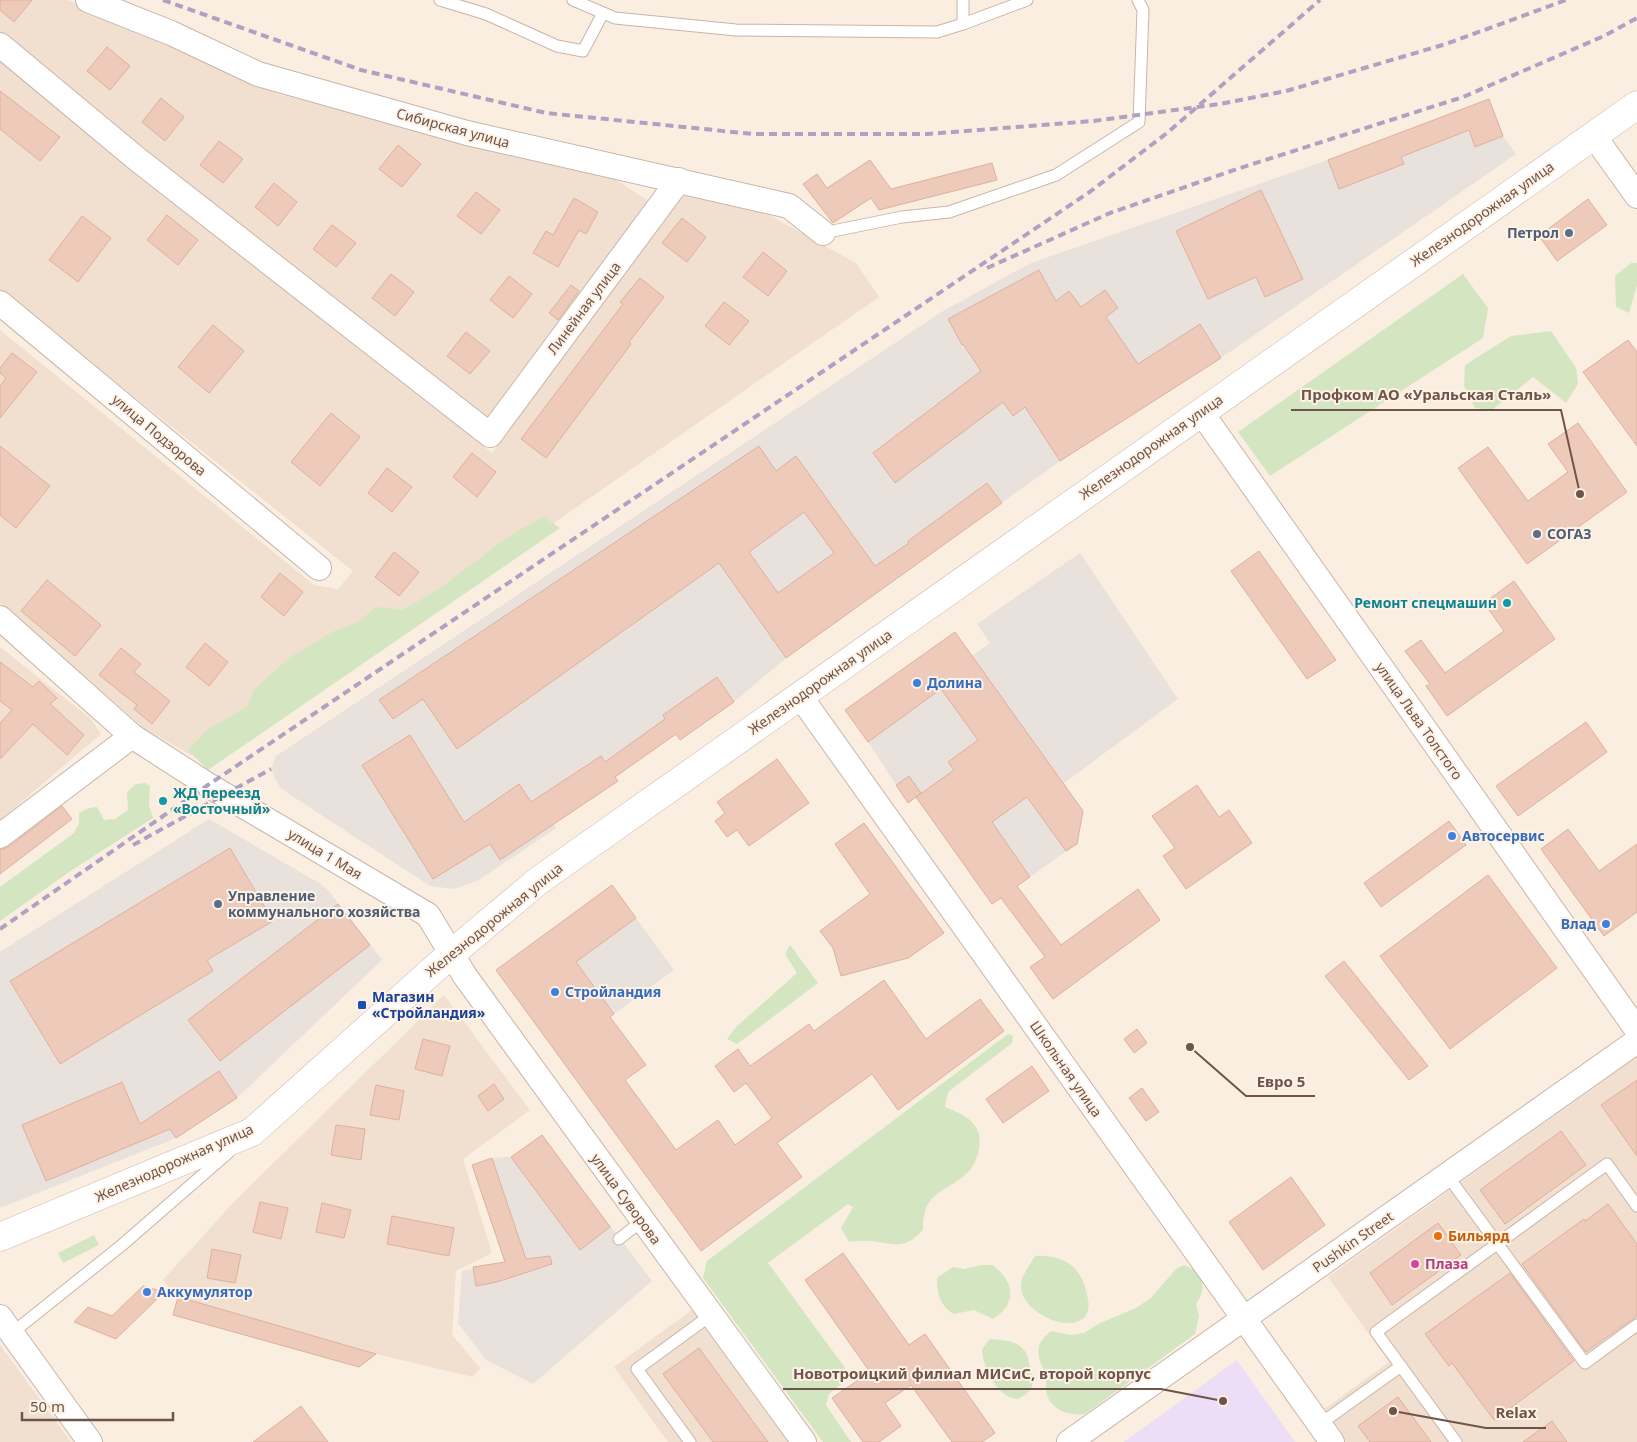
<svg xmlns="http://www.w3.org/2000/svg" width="1637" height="1442" viewBox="0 0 1637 1442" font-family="'Noto Sans',sans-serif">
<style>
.residential{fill:#f1dfd0}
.industrial{fill:#e9e1dc}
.education{fill:#ebdef6}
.green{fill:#d3e6c1}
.building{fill:#eecaba;stroke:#dfb09c;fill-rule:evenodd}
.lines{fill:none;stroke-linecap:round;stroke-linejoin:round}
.service-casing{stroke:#c9b5a9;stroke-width:13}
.minor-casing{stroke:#c9b5a9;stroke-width:26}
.secondary-casing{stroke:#cfb6a9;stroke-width:29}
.service{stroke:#fff;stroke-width:11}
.minor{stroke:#fff;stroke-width:24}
.secondary{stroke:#fff;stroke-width:28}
.rail{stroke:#b0a1c2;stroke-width:4;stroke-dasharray:8 5;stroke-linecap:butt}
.service-dot{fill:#5c6f8a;stroke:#fef2e6;stroke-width:2}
.culture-dot{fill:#0f9aa8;stroke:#fef2e6;stroke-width:2}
.shop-dot{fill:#3f7fe0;stroke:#fef2e6;stroke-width:2}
.transit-dot{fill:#1a4fb4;stroke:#fef2e6;stroke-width:2}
.food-dot{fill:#e8710a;stroke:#fef2e6;stroke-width:2}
.hotel-dot{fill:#d1479c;stroke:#fef2e6;stroke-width:2}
.labels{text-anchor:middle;stroke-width:4;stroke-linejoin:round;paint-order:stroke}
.street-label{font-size:14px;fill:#6f544a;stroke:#fef2e6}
.service-label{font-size:14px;font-weight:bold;fill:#4e5e75;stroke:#fef2e6;text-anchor:start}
.culture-label{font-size:14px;font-weight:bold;fill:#0d838f;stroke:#fef2e6;text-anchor:end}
.shop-label{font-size:14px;font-weight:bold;fill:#366cbe;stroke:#fef2e6;text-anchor:start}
.transit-label{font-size:14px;font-weight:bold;fill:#164399;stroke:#fef2e6;text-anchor:start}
.food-label{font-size:14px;font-weight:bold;fill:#c56008;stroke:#fef2e6;text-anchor:start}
.hotel-label{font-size:14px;font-weight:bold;fill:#b23c85;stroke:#fef2e6;text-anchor:start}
.leader{fill:none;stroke:#6f544a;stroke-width:2}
.callout-dot{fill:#6f544a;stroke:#fef2e6;stroke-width:2}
.callout-label{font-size:15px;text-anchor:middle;font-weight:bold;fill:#6f544a;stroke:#fef2e6;stroke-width:4;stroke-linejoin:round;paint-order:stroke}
</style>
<rect width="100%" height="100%" fill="#faeee1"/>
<!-- residential -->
<g class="residential">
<path d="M0,0H68L278,94L612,177L653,204L488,424L0,36Z"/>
<path d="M0,59L86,132L492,453L687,189L769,215L856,263L879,297L207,764L145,729L0,603V330L314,585L338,589L353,571L0,290Z"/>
<path d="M0,647L90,718L101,734L0,820Z"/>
<path d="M444,995L530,1110L463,1159L492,1253L456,1271L452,1335L480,1368L473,1377L376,1354L178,1297L163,1280L232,1204Z"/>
<path d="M1637,1057V1442H1346L1323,1410L1389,1362L1328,1277Z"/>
<path d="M693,1309L790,1442H668L614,1367Z"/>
<path d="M0,1345L71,1442H0Z"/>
</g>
<!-- industrial -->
<g class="industrial">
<path d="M1489,99L1503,136L1516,154L1221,358L1060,461L786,658L734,702L680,739L675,734L627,763L554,824L556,828L479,880L454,889L430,886L280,788L271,769L276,756L943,311L1031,263L1328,160Z"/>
<path d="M1080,553L1178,699L1064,783L1083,811L1077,844L1030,877L954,770L908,803L868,742L978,663L972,656L990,643L977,624Z"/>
<path d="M209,819L319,883L327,889L382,960L237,1098L176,1138L0,1208V952Z"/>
<path d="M636,918L674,970L614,1014L576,962Z"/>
<path d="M542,1135L652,1281L533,1384L486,1360L458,1323L462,1271L505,1262L472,1165L492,1158L511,1157Z"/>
</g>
<!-- education -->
<path class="education" d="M1237,1360L1295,1442H1124Z"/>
<!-- green -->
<g class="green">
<path d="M1631,263H1637V285L1629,313L1616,307L1615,276Z"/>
<path d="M1463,274L1488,308L1483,338L1270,476L1238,432Z"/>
<path d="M1551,331L1576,368L1578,384L1566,403L1533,377L1492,410L1475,408L1464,386L1465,365L1511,336Z"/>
<path d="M544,517L560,528L208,770L188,750L206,731L248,706L253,691L289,658L334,631L357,623L376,607L402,610L436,591L512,534Z"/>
<path d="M145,783L150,786L149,805L153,818L72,870L0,921V887L74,833L79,823V813L89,808L97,807L104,820L115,819L128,810L127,792L136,784Z"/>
<path d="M790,945L818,983L737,1044L727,1039L736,1027L797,973L785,954Z"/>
<path d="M1008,1034L1013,1036L1012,1043L948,1092L945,1107C969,1116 985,1126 978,1153C976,1160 973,1168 967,1173C957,1184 939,1189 930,1201C924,1209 923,1220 923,1230C906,1248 899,1245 877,1242C868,1240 858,1241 849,1242L841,1228L853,1207L848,1204L768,1263L851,1376L829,1394L826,1405L851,1442H823L703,1278L707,1261Z"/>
<path d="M94,1235L99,1245L63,1263L58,1253Z"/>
<path d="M1035,1256C1052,1255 1069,1259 1079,1274C1084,1281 1086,1290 1088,1299C1096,1344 1018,1318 1021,1284C1022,1274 1030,1265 1035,1256Z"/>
<path d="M982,1265H993C1014,1282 1018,1303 993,1319L974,1310L954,1314C940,1306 937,1293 937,1278L953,1267L964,1269Z"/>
<path d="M1184,1265L1201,1273C1203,1287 1204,1293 1196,1304L1199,1317L1195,1334L1085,1414C1071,1416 1052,1411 1047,1395C1045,1390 1047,1384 1046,1379C1041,1358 1029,1349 1051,1331L1071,1335L1084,1333L1098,1324L1136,1308L1151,1298L1176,1269Z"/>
<path d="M990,1339C1002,1340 1015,1340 1023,1349C1028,1354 1029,1361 1030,1367C1034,1384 1035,1390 1018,1399C996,1398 983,1367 982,1349Z"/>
</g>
<!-- building -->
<g class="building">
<path d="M0,0H32L14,22L0,10Z"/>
<path d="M107,47L130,66L110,90L87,71Z"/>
<path d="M0,91L60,137L40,161L0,129Z"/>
<path d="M161,98L184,117L165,141L142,122Z"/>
<path d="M1489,99L1503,136L1475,147L1469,130L1401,157L1404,164L1339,189L1328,160Z"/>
<path d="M219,141L243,159L223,183L200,165Z"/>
<path d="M398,145L421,164L402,187L379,169Z"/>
<path d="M870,160L891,189L992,163L997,180L879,210L871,198L833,223L803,184L817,174L827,188Z"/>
<path d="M274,183L297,202L278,226L255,207Z"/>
<path d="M1261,190L1303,279L1265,297L1256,277L1208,299L1176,231Z"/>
<path d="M476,192L500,210L481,234L457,216Z"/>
<path d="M574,198L598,212L586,234L579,230L558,267L533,253L546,231L553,235Z"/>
<path d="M1588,199L1607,225L1557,261L1539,236Z"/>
<path d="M167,215L198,240L178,265L147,240Z"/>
<path d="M82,216L111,238L78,282L49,260Z"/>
<path d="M682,218L706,237L687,262L662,243Z"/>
<path d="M332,225L356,243L336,267L313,249Z"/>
<path d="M763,252L787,271L768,296L743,277Z"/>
<path d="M1039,270L1056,301L1069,291L1081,307L1105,290L1118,308L1106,317L1138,364L1200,324L1221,358L1060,461L1025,407L1013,416L1003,402L895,483L873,453L981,371L963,344L962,345L948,319Z"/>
<path d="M391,274L414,292L395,316L372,298Z"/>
<path d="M509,276L532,294L513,318L490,300Z"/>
<path d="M640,278L664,297L629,342L631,344L546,458L521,439L623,304L620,302Z"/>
<path d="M571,285L579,291L558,320L549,313Z"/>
<path d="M724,302L749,321L729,345L705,326Z"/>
<path d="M213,325L244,351L209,393L178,367Z"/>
<path d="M466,332L490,351L470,374L447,356Z"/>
<path d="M1628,340L1637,352V446L1583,372Z"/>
<path d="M12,353L37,372L0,418V386L6,378L0,373V368Z"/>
<path d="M331,413L360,437L320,486L291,462Z"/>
<path d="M1578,423L1627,492L1527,564L1458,468L1488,447L1528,501L1568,472L1548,444Z"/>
<path d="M0,446L50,486L16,528L0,515Z"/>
<path d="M759,446L776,471L796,456L875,566L909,543L908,541L987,483L1002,503L786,658L719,563L457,749L423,699L393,719L379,700ZM804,512L834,553L778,593L749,552Z"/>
<path d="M472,453L496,472L477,497L453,477Z"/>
<path d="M387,468L412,487L392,512L368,493Z"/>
<path d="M1259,551L1336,660L1307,679L1231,571Z"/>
<path d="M394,552L419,572L399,596L375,577Z"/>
<path d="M280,573L303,592L284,616L261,597Z"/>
<path d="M47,580L101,625L75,656L21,611Z"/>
<path d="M1514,581L1555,639L1447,716L1426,686L1430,684L1405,651L1421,640L1445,673L1504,631L1484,603Z"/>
<path d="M955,632L1083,811L1077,844L1066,851L1027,797L992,822L1030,877L1017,886L1061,945L1138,889L1160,920L1053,999L1030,967L1045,957L1001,898L992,904L916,797L954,770L948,762L978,740L941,689L868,742L845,710Z"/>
<path d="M205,643L228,662L209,686L186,667Z"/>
<path d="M121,648L141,664L134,672L170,701L152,724L134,709L137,705L99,675Z"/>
<path d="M0,662L33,687L39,681L57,698L50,704L84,735L67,755L33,724L0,759V723L12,710L0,701Z"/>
<path d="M717,677L734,702L680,740L676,734L615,777L618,781L500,860L490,844L433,879L362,765L410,735L464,822L519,784L531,802L601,756L605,762L665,719L663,715Z"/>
<path d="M1586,722L1607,752L1518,816L1496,786Z"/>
<path d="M777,759L809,803L749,846L737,830L727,837L715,821L725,813L717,802Z"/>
<path d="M909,776L921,793L908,803L896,785Z"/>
<path d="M1197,785L1219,817L1229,810L1252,843L1186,889L1163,856L1175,848L1152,816Z"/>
<path d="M62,806L72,819L0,874V850L8,847Z"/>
<path d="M1449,821L1466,845L1381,907L1364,883Z"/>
<path d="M864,823L944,933L908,958L841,976L833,948L820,931L870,894L835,844Z"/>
<path d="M1568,829L1599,871L1637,844V912L1604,936L1541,849Z"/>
<path d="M230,848L273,921L207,960L213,971L60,1064L10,981Z"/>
<path d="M1488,875L1557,968L1450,1049L1380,956Z"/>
<path d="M612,885L636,918L576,962L614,1014L610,1017L646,1065L625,1080L676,1150L718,1120L735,1145L772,1118L746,1083L734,1092L715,1066L738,1049L750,1066L809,1024L814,1031L884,980L926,1039L980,999L1004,1031L898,1110L872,1074L777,1143L802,1177L701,1251L496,970Z"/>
<path d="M338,904L370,945L220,1061L188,1020Z"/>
<path d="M1344,961L1428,1066L1409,1080L1325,976Z"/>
<path d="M1137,1029L1147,1043L1134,1053L1124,1039Z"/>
<path d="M423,1039L450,1046L442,1076L415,1069Z"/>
<path d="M1032,1066L1049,1091L1003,1123L986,1099Z"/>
<path d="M219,1071L237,1098L176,1138L170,1129L46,1181L22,1125L122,1082L140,1124Z"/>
<path d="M1637,1080V1156L1601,1105Z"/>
<path d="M494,1084L504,1099L488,1111L478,1096Z"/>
<path d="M376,1085L404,1091L399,1120L370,1115Z"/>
<path d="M1142,1088L1159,1112L1146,1121L1129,1098Z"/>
<path d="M336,1125L365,1129L361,1160L331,1155Z"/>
<path d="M1561,1131L1586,1165L1505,1224L1480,1190Z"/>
<path d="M542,1135L610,1227L580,1250L511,1157Z"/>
<path d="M492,1158L526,1259L550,1256L552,1264L497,1282L476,1286L473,1267L505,1262L472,1165Z"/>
<path d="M1291,1177L1325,1225L1263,1270L1229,1222Z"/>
<path d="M260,1202L288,1208L281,1239L253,1232Z"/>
<path d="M322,1203L351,1210L344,1238L316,1232Z"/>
<path d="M1608,1204L1637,1244V1316L1586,1352L1522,1264L1584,1219L1585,1221Z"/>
<path d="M392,1216L454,1228L449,1256L387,1244Z"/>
<path d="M1438,1223L1461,1255L1392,1305L1370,1273Z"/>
<path d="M212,1249L241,1255L235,1283L207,1278Z"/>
<path d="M843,1253L909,1345L925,1334L995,1433L982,1442H952L911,1385L885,1403L901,1426L879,1442H863L832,1398L870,1372L805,1280Z"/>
<path d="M1510,1273L1574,1361L1494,1420L1452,1363L1449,1366L1425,1334Z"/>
<path d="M143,1286L164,1292L116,1339L74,1322L88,1307L112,1316Z"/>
<path d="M178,1297L210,1306L376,1354L359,1367L173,1315Z"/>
<path d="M699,1348L768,1442H713L663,1374Z"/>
<path d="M1398,1397L1431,1442H1370L1358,1426Z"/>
<path d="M301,1406L328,1442H253Z"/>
<path d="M1552,1421L1567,1442H1523Z"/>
</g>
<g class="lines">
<!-- service casing -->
<g class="service-casing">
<g id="service">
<path d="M440,0L486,14L557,46L583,51L603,13"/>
<path d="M573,0L615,18L736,30L937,32L963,24V0"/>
<path d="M963,24L1027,0"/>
<path d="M823,233L902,217L949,212L1056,175L1139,122L1143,10L1138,0"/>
<path d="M1447,1175L1585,1363L1637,1325"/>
<path d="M619,1239L642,1221"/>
<path d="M12,1333L122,1245L229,1152"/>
<path d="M1320,1424L1401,1366"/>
<path d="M690,1442L637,1369L711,1315"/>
<path d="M1456,1442L1376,1332L1607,1164L1637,1206"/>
</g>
</g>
<!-- minor casing -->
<g class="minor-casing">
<g id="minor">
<path d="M88,0L171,33L258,74L467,133L789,206L823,233"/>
<path d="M0,45L137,159L490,435L679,180"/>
<path d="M1594,136L1637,196"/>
<path d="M0,303L319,568"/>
<path d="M1201,412L1637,1030"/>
<path d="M0,618L132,736L208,785L428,915L465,976L804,1442"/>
<path d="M800,696L1332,1442"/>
<path d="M0,836L132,736"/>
<path d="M0,1317L90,1442"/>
<path d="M1069,1442L1637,1041"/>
</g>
</g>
<!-- secondary casing -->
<g class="secondary-casing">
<path id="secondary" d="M0,1237L252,1132L451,954L538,881L1637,105"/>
</g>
<!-- service -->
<use href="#service" class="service"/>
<!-- minor -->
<use href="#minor" class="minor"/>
<!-- secondary -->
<use href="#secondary" class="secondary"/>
<!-- rail -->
<g class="rail">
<path d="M163,0L361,70L546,113L753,134H928L1093,121L1220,104L1286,91L1446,44L1566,0"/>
<path d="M987,268L1110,213L1237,169L1463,97L1604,36L1637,18"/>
<path d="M133,845L271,769"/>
<path d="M0,929L208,785L1091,191L1167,133L1320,0"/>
</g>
</g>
<!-- markers -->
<g class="service-dot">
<circle cx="1569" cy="233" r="5"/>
<circle cx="1537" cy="534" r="5"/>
<circle cx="218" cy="904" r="5"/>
</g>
<g class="culture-dot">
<circle cx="1507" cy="603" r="5"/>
<circle cx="163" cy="801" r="5"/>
</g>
<g class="shop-dot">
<circle cx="917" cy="683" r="5"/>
<circle cx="1452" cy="836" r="5"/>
<circle cx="1606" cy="924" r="5"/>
<circle cx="555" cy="992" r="5"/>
<circle cx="147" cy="1292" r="5"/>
</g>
<rect class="transit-dot" x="357" y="1000" width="10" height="10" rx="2.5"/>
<circle class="food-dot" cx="1438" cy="1236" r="5"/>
<circle class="hotel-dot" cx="1415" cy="1264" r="5"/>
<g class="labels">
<!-- street labels -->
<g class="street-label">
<text transform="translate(453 128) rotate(15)" y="5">Сибирская улица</text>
<text transform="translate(1482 214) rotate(-35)" y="5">Железнодорожная улица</text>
<text transform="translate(584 308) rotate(-53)" y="5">Линейная улица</text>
<text transform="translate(159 435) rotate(40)" y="5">улица Подзорова</text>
<text transform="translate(1151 447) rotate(-35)" y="5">Железнодорожная улица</text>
<text transform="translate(820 682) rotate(-35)" y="5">Железнодорожная улица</text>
<text transform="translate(1419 721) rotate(55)" y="5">улица Льва Толстого</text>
<text transform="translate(325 854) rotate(31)" y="5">улица 1 Мая</text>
<text transform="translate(494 920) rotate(-39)" y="5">Железнодорожная улица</text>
<text transform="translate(1066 1069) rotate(55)" y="5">Школьная улица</text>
<text transform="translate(174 1163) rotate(-24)" y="5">Железнодорожная улица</text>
<text transform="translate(626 1199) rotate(54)" y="5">улица Суворова</text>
<text transform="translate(1353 1242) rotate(-35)" y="5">Pushkin Street</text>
</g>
<!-- service labels -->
<g class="service-label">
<text x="1559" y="238" text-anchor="end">Петрол</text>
<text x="1547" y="539">СОГАЗ</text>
<text x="228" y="901">Управление<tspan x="228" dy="16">коммунального хозяйства</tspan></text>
</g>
<!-- culture labels -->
<g class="culture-label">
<text x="1497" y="608">Ремонт спецмашин</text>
<text x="173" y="798" text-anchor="start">ЖД переезд<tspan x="173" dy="16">«Восточный»</tspan></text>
</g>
<!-- shop labels -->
<g class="shop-label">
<text x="927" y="688">Долина</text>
<text x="1462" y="841">Автосервис</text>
<text x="1596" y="929" text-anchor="end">Влад</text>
<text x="565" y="997">Стройландия</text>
<text x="157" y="1297">Аккумулятор</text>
</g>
<!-- transit labels -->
<g class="transit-label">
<text x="372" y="1002">Магазин<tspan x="372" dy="16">«Стройландия»</tspan></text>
</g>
<!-- food labels -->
<g class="food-label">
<text x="1448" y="1241">Бильярд</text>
</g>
<!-- hotel labels -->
<g class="hotel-label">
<text x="1425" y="1269">Плаза</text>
</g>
</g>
<!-- callouts -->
<path class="leader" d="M1580 494L1561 410H1291M1190 1047L1246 1096H1315M1223 1401L1161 1389H783M1393 1411L1486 1428H1546"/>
<g class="callout-dot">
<circle cx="1580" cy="494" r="5"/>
<circle cx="1190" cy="1047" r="5"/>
<circle cx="1223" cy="1401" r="5"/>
<circle cx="1393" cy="1411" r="5"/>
</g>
<g class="callout-label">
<text x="1426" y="400">Профком АО «Уральская Сталь»</text>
<text x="1281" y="1087">Евро 5</text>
<text x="972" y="1379">Новотроицкий филиал МИСиС, второй корпус</text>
<text x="1516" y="1418">Relax</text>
</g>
<!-- scale -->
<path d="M22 1412v8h151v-8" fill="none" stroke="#6f544a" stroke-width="2.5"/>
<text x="30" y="1412" font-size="15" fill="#6f544a" stroke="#fef2e6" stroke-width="4" paint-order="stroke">50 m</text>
</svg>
